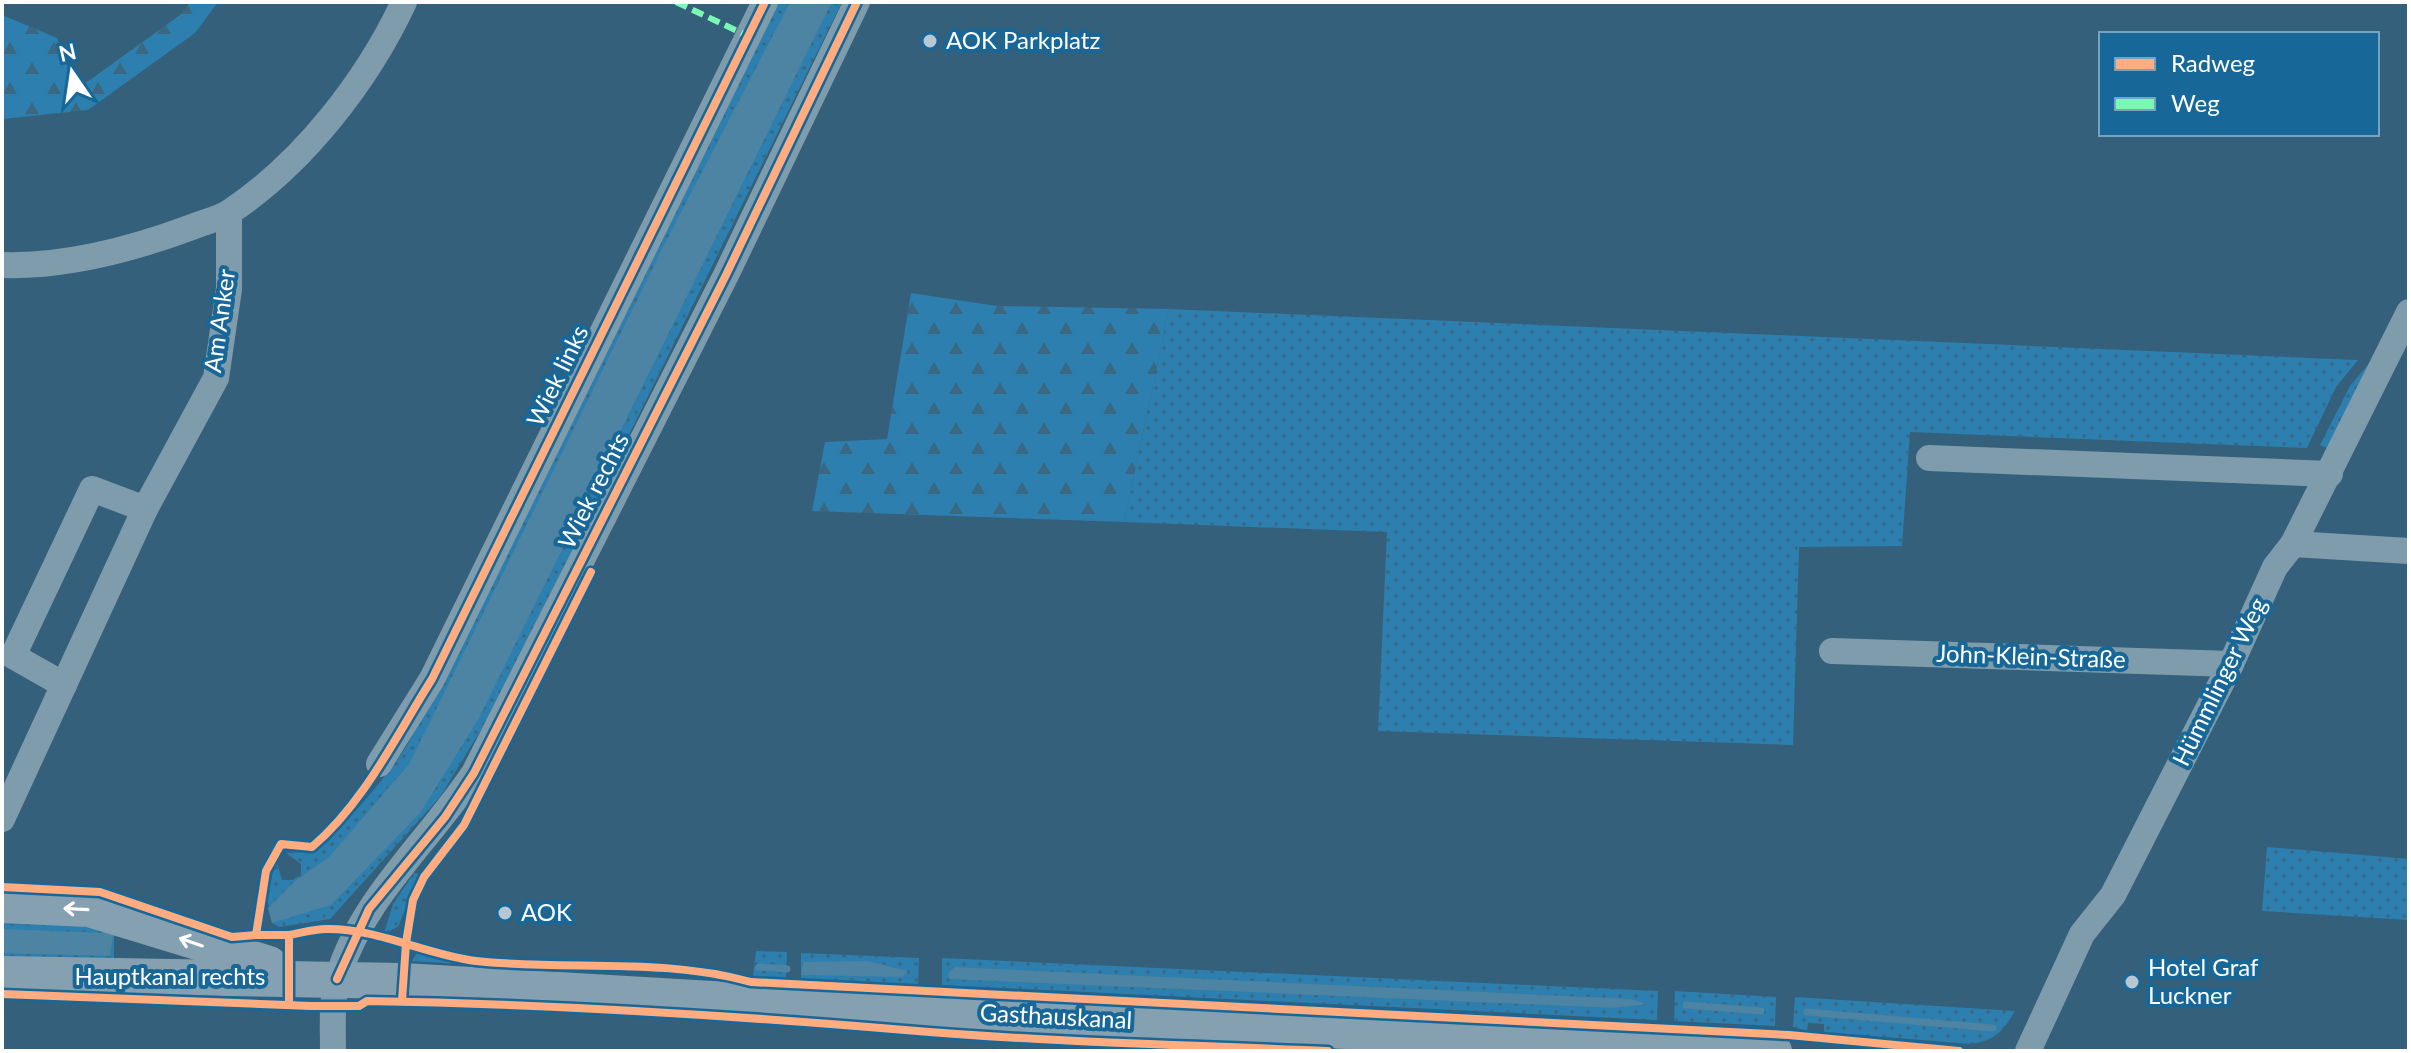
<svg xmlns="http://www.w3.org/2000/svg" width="2411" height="1053" viewBox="0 0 2411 1053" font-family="Lato,sans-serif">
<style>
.grass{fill:url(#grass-dots)}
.forest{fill:url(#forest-firs)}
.water{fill:#4d83a3}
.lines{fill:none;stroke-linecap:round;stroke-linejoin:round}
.stream{stroke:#4d83a3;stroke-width:7}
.street{stroke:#7f9cad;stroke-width:26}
.secondary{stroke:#85a1b1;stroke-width:36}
.quiet{stroke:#7af9b4;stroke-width:6;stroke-dasharray:12 6;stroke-linecap:butt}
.cycleway-casing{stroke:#176898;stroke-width:13}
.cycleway{stroke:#ffac80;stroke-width:8}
.oneway{stroke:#fff}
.poi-dot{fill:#b8c7d1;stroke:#176898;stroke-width:3}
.labels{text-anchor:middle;stroke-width:8;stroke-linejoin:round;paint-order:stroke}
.poi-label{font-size:24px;fill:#fff;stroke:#176898;text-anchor:start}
.street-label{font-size:24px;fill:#fff;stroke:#176898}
</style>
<defs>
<pattern id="grass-dots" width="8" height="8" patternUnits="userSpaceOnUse" patternTransform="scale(2)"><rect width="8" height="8" fill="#2c7fae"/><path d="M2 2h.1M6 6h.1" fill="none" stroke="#3a6882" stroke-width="1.8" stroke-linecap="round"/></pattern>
<pattern id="forest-firs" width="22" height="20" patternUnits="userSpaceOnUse" patternTransform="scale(2)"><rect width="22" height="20" fill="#2c7fae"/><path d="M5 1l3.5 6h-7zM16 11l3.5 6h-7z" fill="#3a6882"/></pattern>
</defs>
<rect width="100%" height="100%" fill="#34607b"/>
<!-- grass -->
<g class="grass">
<path d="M777,2H842L495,707L440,797L330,919L279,927L272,923L267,897L276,859L282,880H293L301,874V864L286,853C293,852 303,853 310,850C337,838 392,770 408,744Z"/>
<path d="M1169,309L2358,360L2336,387L2307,448L1910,432L1902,546L1799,547L1793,745L1378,731L1387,532L1124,522Z"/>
<path d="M2377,354L2329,449L2320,445L2350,386Z"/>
<path d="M2267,847L2409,859V920L2262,911Z"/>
<path d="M414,873L420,874L398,927L384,933L393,904Z"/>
<path d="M2,920L111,924L114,930V959L2,960Z"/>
<path d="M418,951L425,952L478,965L412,961Z"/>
<path d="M756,951L787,952L786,979L753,976Z"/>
<path d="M801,953L919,958L918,986L801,979Z"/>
<path d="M942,958L1658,991L1657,1020L942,985Z"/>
<path d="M1675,991L1776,997L1775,1026L1674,1021Z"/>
<path d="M1795,997L2015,1011C2002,1032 1996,1040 1971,1044L1824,1032V1024L1808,1023L1807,1031L1793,1027Z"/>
</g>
<!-- forest -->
<g class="forest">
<path d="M190,2H218L195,33L88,110L2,119V15L57,38L76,90L180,15Z"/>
<path d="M911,293L997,306L1169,309L1124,522L812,511L825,442L887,439Z"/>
</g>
<!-- water -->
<g class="water">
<path d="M790,2H832L478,720L420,813L331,905L272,923L268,908L295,881L329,857L409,764L663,247Z"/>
<path d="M2,929L108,933L113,935L110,956L2,953Z"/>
<path d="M867,961L908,971L902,977L801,975L803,962Z"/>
<path d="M955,967L1631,999L1647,1004L1614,1008L949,979L948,973Z"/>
</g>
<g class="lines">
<!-- stream -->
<g class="stream">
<path d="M759,967L787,969"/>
<path d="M1686,1005L1761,1011"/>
<path d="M1807,1012L1993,1028"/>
</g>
<!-- street -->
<g class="street">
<path d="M2,265C65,267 133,249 192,227C204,222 220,219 231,211C304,162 367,81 404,2"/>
<path d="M1929,458L2330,474"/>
<path d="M2293,544L2409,551"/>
<path d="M1832,651L2231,664"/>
<path d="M64,685L13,656L92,489L145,509"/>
<path d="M379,764L432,679L765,2"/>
<path d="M2,819L145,509L216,378L229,289V213"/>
<path d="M333,1051C333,1027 331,1001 338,977C362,898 429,841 474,773L726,275L857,2"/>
<path d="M2028,1051L2082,934L2113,895L2231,664L2275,567L2293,544L2409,312"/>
</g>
<!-- secondary -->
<g class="secondary">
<path d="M2,905L89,909L269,964"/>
<path d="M2,974L403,981L920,1011L1774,1051"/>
</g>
<!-- quiet -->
<path class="quiet" d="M676,2L748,36"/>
<!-- cycleway casing -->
<g class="cycleway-casing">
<g id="cycleway">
<path d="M2,887L100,892L232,937L256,935"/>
<path d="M289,935C301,933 314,929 326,929C377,928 426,955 476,961C567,971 661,957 751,982L1789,1035L1959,1051"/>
<path d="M337,979L369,909L445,817L474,773L726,275L857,2"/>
<path d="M2,994L311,1006H359L367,1001C546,1004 726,1015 905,1030C1045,1042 1187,1045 1328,1051"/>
<path d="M402,1001L406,943L413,900L424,877L464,825L591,572"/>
<path d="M289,1003V935H256L266,871L281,844L312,847C364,803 396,736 432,679L765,2"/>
</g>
</g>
<!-- cycleway -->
<use href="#cycleway" class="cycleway"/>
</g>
<!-- one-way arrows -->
<defs><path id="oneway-shaft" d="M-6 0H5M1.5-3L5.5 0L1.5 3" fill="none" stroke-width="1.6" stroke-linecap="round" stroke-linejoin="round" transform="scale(2)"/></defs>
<g class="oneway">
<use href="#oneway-shaft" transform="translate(76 909) rotate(-177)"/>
<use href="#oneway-shaft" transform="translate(191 942) rotate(-161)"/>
</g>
<!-- markers -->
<g class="poi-dot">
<circle cx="930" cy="41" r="8"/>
<circle cx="505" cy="913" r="8"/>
<circle cx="2132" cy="982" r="8"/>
</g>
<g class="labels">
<!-- poi labels -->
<g class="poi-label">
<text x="946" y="49">AOK Parkplatz</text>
<text x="521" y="921">AOK</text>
<text x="2148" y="976">Hotel Graf<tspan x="2148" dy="28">Luckner</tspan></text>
</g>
<!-- street labels -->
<g class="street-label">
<text transform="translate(220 321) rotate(-82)" y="8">Am Anker</text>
<text transform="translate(558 376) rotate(-64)" y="8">Wiek links</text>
<text transform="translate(594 491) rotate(-63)" y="8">Wiek rechts</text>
<text transform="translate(2031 657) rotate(2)" y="8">John-Klein-Straße</text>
<text transform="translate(2220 682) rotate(-64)" y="8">Hümmlinger Weg</text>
<text x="170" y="985">Hauptkanal rechts</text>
<text transform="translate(1056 1017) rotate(3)" y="8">Gasthauskanal</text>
</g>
</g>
<!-- border -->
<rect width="2411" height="1053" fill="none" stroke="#ffffff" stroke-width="8"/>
<!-- legend -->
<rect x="2099" y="32" width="280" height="104" fill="#176898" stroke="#74a4c1" stroke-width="2"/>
<rect x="2115" y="58" width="40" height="12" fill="#ffac80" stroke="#74a4c1" stroke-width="2"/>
<text x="2171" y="72" font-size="24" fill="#ffffff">Radweg</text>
<rect x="2115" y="98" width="40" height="12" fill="#7af9b4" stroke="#74a4c1" stroke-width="2"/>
<text x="2171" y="112" font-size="24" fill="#ffffff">Weg</text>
<!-- north arrow -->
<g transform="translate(72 72) rotate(347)" stroke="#176898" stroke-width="6" paint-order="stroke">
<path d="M0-6L14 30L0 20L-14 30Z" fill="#ffffff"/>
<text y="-12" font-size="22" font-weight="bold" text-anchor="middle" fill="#ffffff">N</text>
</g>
</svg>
